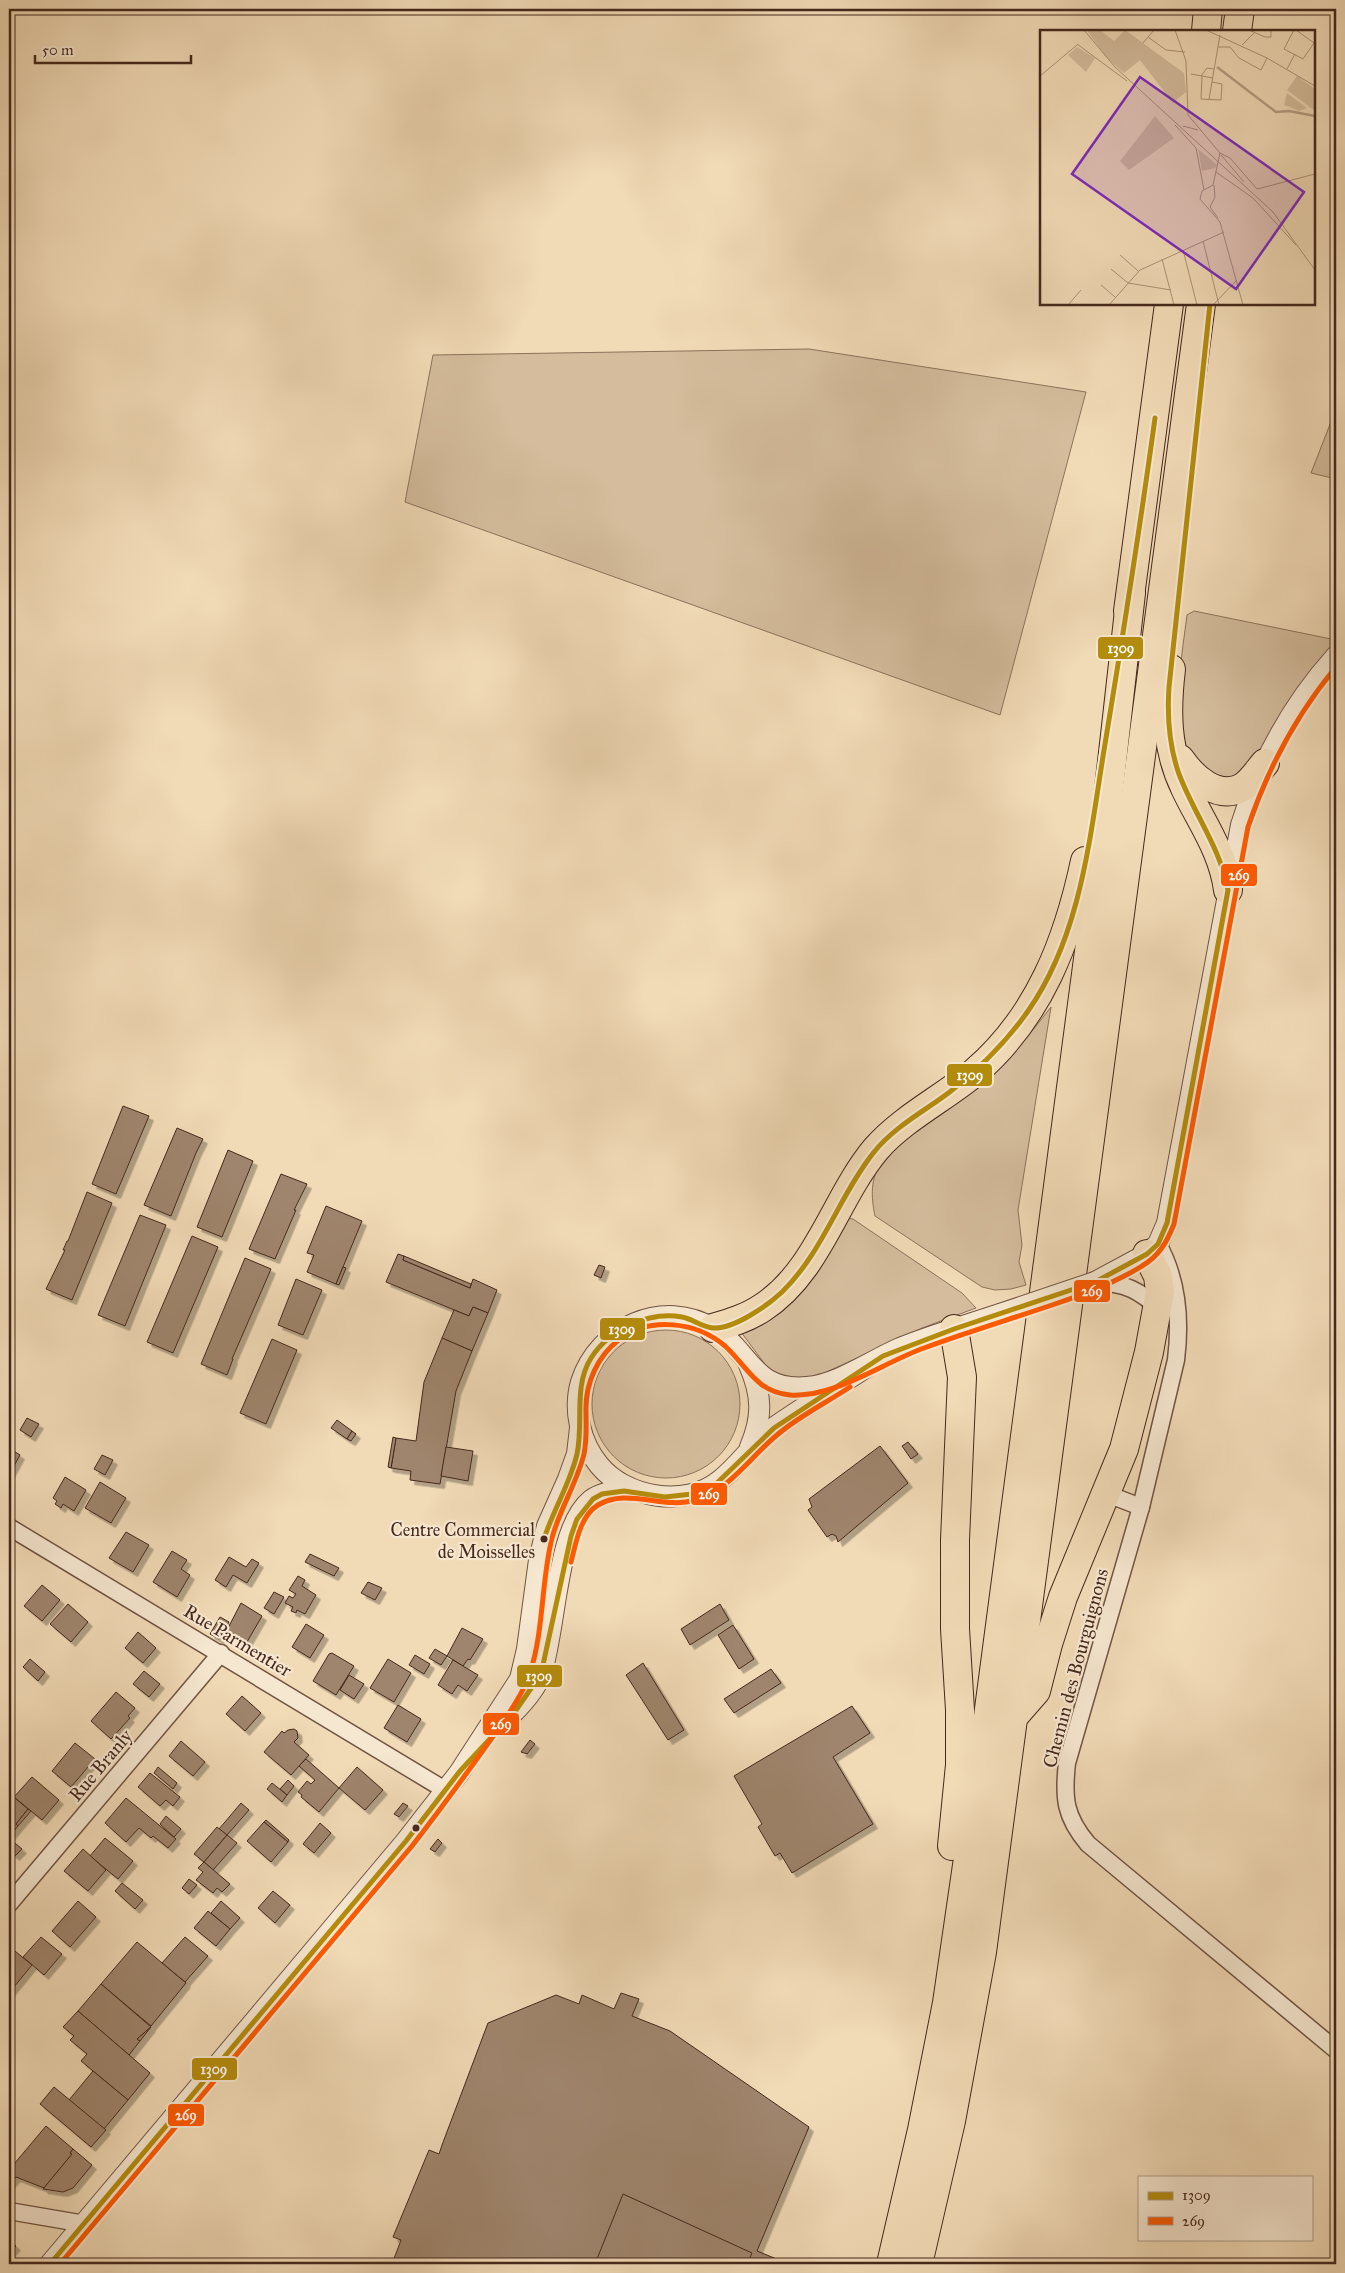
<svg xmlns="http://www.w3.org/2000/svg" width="1345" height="2273" viewBox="0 0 1345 2273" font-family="'IM FELL Great Primer',serif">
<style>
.green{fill:#d4bc9c;stroke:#8d725c}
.building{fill:#9f856d;stroke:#46281d;filter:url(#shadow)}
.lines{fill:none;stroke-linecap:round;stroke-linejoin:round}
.minor-casing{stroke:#715443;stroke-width:19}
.tertiary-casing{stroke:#715443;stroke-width:22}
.trunk-casing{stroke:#46281d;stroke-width:30}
.minor{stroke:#f6e7d0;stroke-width:16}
.tertiary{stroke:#f6e7d0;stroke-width:20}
.trunk{stroke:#f1dab6;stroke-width:28}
.tertiary-bridge-casing{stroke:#715443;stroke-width:22;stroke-linecap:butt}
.tertiary-bridge{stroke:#f6e7d0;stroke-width:20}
.bus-1-casing{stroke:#f6e7d0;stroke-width:9}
.bus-2-casing{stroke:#f6e7d0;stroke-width:9}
.bus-1{stroke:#b48c0c;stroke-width:5}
.bus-2{stroke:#ff5a00;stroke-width:5}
.bus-dot{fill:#46281d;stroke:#f6e7d0;stroke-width:2}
.labels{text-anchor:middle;stroke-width:4.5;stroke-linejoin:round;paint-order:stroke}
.bus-label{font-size:18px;fill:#46281d;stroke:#f6e7d0;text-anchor:end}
.street-label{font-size:19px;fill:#46281d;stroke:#f6e7d0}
.inset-river{fill:none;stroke:#b79d82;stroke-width:2.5}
.inset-road{fill:none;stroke:#ad9379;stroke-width:1}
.view{fill:#7b2cbf;fill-opacity:0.15;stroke:#7b2cbf;stroke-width:2.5}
.inset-edge{fill:none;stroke:#46281d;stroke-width:2.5}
.line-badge{stroke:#f6e7d0;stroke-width:2}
.badge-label{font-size:14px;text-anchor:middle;font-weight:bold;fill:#fff}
</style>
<defs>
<filter id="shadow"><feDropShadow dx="4.5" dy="4.5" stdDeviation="0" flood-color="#0004"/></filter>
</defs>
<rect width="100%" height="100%" fill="#f1dab6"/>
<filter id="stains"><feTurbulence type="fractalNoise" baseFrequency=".004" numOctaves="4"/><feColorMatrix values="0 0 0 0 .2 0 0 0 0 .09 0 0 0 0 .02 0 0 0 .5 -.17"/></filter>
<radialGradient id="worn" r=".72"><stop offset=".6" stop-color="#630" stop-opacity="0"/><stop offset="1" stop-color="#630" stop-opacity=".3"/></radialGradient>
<!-- green -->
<g class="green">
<path d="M809,349L1086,392L1000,715L405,502L433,355Z"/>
<path d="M1336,409V479L1311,473Z"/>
<path d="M1194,611L1336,640V646C1320,672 1256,772 1232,780C1222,784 1213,775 1206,769C1201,764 1194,759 1189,753C1169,726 1183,648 1187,615Z"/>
<path d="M1051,1007L1018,1210L1022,1245L1019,1262L1026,1285L1011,1289L995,1290L982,1287L875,1216C871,1197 870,1178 882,1161C905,1131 944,1114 973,1091C1003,1066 1027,1038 1051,1007Z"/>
<path d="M844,1218L853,1219L962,1293L976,1308L922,1328L809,1380L784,1378L767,1367L741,1332Z"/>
<circle cx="666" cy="1404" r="74"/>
</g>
<!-- building -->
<g class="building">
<path d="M123,1106L149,1116L116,1194L92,1184Z"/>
<path d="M177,1128L203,1139L196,1153L171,1216L144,1205Z"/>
<path d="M228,1150L253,1161L222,1237L197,1227Z"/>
<path d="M281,1174L307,1184L294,1210H296L275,1259L249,1249Z"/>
<path d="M87,1192L112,1203L72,1300L46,1289L65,1250H63L67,1241H68Z"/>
<path d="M326,1206L362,1221L336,1284L307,1272L314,1255L307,1253Z"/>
<path d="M140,1215L166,1225L125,1326L98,1315Z"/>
<path d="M192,1236L218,1247L173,1353L147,1342Z"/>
<path d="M398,1254L404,1256L403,1260L470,1288L473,1279L497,1290L488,1313L473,1307L469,1316L386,1282Z"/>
<path d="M404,1256L471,1284L470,1288L403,1260Z"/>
<path d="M245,1258L271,1269L232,1359H233L227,1375L201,1364Z"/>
<path d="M599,1265L605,1267L601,1278L594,1275Z"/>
<path d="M343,1267L346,1268L339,1285L336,1284Z"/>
<path d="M296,1279L322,1290L303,1335L278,1325Z"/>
<path d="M473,1307L488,1313L472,1351L442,1338L454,1310L469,1316Z"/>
<path d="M442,1338L472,1351L456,1391L440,1484L410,1480L411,1471L391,1468L396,1438L416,1441L424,1382Z"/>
<path d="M272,1339L297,1350L266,1424L240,1413Z"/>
<path d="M27,1418L39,1424L31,1437L20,1430Z"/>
<path d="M337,1420L352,1431L347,1439L331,1428Z"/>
<path d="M352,1431L356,1434L351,1441L347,1439Z"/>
<path d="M393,1437L396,1438L391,1468L388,1467Z"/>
<path d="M908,1442L918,1454L911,1459L902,1446Z"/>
<path d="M880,1446L908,1483L838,1542L836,1536L832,1534L827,1537L808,1510L812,1507L809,1499Z"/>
<path d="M446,1447L473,1451L468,1481L441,1476Z"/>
<path d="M9,1448L20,1455L9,1475Z"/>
<path d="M102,1455L113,1460L105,1475L94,1469Z"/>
<path d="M65,1477L86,1490L74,1511L63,1504L61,1508L55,1504L57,1501L53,1498Z"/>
<path d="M100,1482L126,1498L111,1523L85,1508Z"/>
<path d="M126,1532L149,1545L133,1572L109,1558Z"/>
<path d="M172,1551L187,1560L181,1569L190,1575L177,1597L153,1582Z"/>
<path d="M310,1554L339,1568L334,1576L305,1562Z"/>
<path d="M229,1557L246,1567L252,1559L259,1563L247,1583L233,1575L226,1587L215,1580Z"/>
<path d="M298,1576L305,1580L302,1586L316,1595L305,1614L297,1610L296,1613L291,1611L293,1607L285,1603L289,1596L293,1598L296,1594L289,1590Z"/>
<path d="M368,1582L382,1588L375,1600L361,1593Z"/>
<path d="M42,1585L60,1600L42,1621L24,1606Z"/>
<path d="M274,1592L284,1597L274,1614L264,1608Z"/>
<path d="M241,1603L262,1616L247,1642L227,1630Z"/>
<path d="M68,1604L88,1622L71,1642L50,1624Z"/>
<path d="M720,1604L729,1620L690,1645L681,1629Z"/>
<path d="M220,1617L229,1622L219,1639L210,1634Z"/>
<path d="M306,1624L324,1635L310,1658L292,1647Z"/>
<path d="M733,1625L754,1659L739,1669L718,1635Z"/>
<path d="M462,1628L483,1639L470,1660L468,1659L463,1666L447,1656Z"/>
<path d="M138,1632L156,1648L143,1663L125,1648Z"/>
<path d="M435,1649L447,1656L441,1665L429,1658Z"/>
<path d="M332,1653L354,1666L336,1695L313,1681L329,1654Z"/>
<path d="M415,1655L430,1664L424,1674L409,1665Z"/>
<path d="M30,1659L45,1672L38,1681L23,1667Z"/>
<path d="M388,1659L411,1673L394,1702L370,1688Z"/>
<path d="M453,1660L478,1675L467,1691L458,1685L452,1694L438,1685Z"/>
<path d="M643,1663L684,1730L668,1740L626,1675Z"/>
<path d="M771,1669L781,1683L734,1713L724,1699Z"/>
<path d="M144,1671L160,1684L149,1697L133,1684Z"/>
<path d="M349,1675L364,1684L354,1699L340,1690Z"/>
<path d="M116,1692L135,1708L128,1716L130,1718L111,1739L91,1721Z"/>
<path d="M242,1696L261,1713L245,1731L226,1714Z"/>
<path d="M398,1705L421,1719L407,1742L384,1728Z"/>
<path d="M852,1706L870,1733L833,1757L873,1824L792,1873L780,1853L775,1856L758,1827L762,1824L734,1776Z"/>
<path d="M294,1729L297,1731L298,1738L294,1742L309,1755L291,1775L264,1752L282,1731L284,1733L288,1730Z"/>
<path d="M530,1740L535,1744L527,1754L521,1752Z"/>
<path d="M181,1741L205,1762L193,1776L169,1756Z"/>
<path d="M75,1743L95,1759L71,1787L52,1771Z"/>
<path d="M306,1759L339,1788L319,1812L301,1797L302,1795L298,1792L307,1781L311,1784L315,1780L299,1766Z"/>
<path d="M158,1767L177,1783L173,1789L154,1773Z"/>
<path d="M357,1767L383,1790L365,1810L339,1788Z"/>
<path d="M150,1773L180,1797L173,1806L166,1800L160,1806L138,1787Z"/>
<path d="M32,1777L59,1800L42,1820L14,1797Z"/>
<path d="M288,1780L294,1786L287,1795L280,1789Z"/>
<path d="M272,1783L287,1795L282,1802L267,1789Z"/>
<path d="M9,1793L28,1809L16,1824L18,1826L9,1837Z"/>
<path d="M126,1798L176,1839L168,1848L153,1836L151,1838L139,1828L126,1842L105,1823Z"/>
<path d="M241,1803L249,1810L227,1835L219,1829Z"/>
<path d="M403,1803L408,1806L399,1817L394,1814Z"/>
<path d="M28,1809L31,1811L18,1826L16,1824Z"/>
<path d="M166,1816L181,1829L174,1837L160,1824Z"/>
<path d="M266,1820L289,1840L288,1842L264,1822Z"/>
<path d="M264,1822L288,1842L271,1862L247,1841Z"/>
<path d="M320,1823L331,1833L314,1853L303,1844Z"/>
<path d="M217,1827L227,1835L204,1862L194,1854Z"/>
<path d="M227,1835L237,1843L213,1870L204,1862Z"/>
<path d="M9,1838L22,1849L15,1856L9,1851Z"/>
<path d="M105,1838L133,1861L118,1879L90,1856Z"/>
<path d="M438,1839L442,1843L435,1852L430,1849Z"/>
<path d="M83,1849L106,1870L88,1891L64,1871Z"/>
<path d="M204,1862L230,1884L222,1892L217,1888L213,1893L196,1880L203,1872L198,1868Z"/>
<path d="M189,1879L197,1885L189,1894L182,1888Z"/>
<path d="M122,1883L143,1900L135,1909L115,1891Z"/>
<path d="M273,1891L290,1905L275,1923L258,1908Z"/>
<path d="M78,1901L96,1917L70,1947L52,1931Z"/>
<path d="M221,1901L240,1918L230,1929L211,1913Z"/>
<path d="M208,1911L230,1929L216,1946L194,1928Z"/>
<path d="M41,1937L62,1954L44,1975L23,1957Z"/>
<path d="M185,1937L208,1956L185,1982L162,1963Z"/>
<path d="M137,1942L186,1983L151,2026L101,1984Z"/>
<path d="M10,1947L32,1965L9,1993V1949Z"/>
<path d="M101,1984L151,2027L137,2039L140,2041L129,2055L78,2011Z"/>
<path d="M621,1993L639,1999L632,2016L670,2031L809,2127L757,2251L789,2264H392L401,2240L393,2237L429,2150L439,2154L442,2145L488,2023L556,1995L579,2004L582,1995L614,2009Z"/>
<path d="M78,2011L150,2073L128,2100L81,2061L87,2054L70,2040L74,2036L63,2027Z"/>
<path d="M151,2027L140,2041L137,2039Z"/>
<path d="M93,2071L128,2100L104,2129L69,2100Z"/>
<path d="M54,2087L106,2130L91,2147L40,2104Z"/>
<path d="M46,2126L73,2149L70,2153L72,2154L44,2188L16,2177L9,2185V2170Z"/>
<path d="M73,2149L92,2165L73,2188L63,2192L43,2189L72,2154L70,2153Z"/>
<path d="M623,2194L752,2253L747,2264H595Z"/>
<path d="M9,2240L16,2246L9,2254Z"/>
</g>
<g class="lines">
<!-- minor casing -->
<g class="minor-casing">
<g id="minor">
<path d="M1158,1244C1178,1280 1181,1320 1176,1360L1141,1507L1067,1763C1063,1798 1065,1817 1088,1844L1336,2050"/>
<path d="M1095,1282C1126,1283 1139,1290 1162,1311"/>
<path d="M1107,1494L1141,1507"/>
<path d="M9,1527L445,1790"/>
<path d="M9,1904L221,1653"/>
<path d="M9,2211L85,2224"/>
</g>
</g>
<!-- tertiary casing -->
<g class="tertiary-casing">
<g id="tertiary">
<path d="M1095,1282L1147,1254L1158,1244L1167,1223L1241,825C1261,762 1292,705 1336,656"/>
<path d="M883,1356C848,1380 811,1402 776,1426C754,1441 740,1465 719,1481C685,1508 626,1498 599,1465C580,1442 573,1410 581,1382C598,1328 663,1297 714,1329C751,1351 752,1392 807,1387C839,1384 870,1361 900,1348C932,1335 967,1325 1000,1314"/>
<path d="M749,1365C762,1395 763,1417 750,1447"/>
<path d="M512,1714C523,1703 536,1689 541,1674C556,1631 556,1528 591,1500C603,1491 620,1490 635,1491"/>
<path d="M50,2264L406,1841L459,1773L520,1679L527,1649L539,1560L547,1526L568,1479L577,1454L580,1428"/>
</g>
</g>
<!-- trunk casing -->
<g class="trunk-casing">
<g id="trunk">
<path d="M1206,31L1208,9"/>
<path d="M1237,31L1240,9"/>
<path d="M1128,611L1169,304"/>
<path d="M1171,669C1166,711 1166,749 1185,788C1201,822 1223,851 1228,890"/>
<path d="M1180,759C1193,778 1218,801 1243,787C1252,781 1258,771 1265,763"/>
<path d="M713,1328C730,1323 747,1318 762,1308C818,1272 835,1198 876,1149C903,1118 944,1098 975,1072C1039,1017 1068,941 1085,861"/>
<path d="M1015,1715L1036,1691L1048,1644L1063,1597L1124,1449L1149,1352L1160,1292L1158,1276L1147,1254"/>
<path d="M952,1846L960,1765V1710L955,1629V1540L962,1377L954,1329"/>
<path d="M891,2264L922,2130L947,2003L982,1762L1100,868L1131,593"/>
<path d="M918,2264L951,2121L982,1952L1201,304"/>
</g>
</g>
<!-- minor -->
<use href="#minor" class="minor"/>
<!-- tertiary -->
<use href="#tertiary" class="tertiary"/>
<!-- trunk -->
<use href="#trunk" class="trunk"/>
<!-- tertiary-bridge casing -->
<g class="tertiary-bridge-casing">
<path id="tertiary-bridge" d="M1000,1314L1095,1282"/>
</g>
<!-- tertiary-bridge -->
<use href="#tertiary-bridge" class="tertiary-bridge"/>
<!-- bus-1 casing -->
<g class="bus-1-casing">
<g id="bus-1">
<path d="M544,1539C553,1510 570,1484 577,1454C584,1422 573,1387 591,1358C609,1330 648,1311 682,1317C693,1319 703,1328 715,1328C735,1328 767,1306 782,1292C823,1252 839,1196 874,1152C895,1126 925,1111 951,1091C980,1068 1007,1041 1028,1011C1082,934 1090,834 1105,744C1123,635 1140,527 1155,418"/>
<path d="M50,2264L406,1841L460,1771L514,1713L541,1674L571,1536L577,1519L593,1499L602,1494L624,1491L665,1497L692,1494L717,1483L774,1428L883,1356L954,1329L1095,1282L1147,1254L1158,1244L1167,1223L1228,890C1220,847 1194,814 1179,774C1169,746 1167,717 1169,687L1210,304"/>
</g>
</g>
<!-- bus-2 casing -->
<g class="bus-2-casing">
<g id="bus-2">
<path d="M571,1562C576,1543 580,1516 598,1505C627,1487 663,1510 695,1500C730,1490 750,1457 777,1435C799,1416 826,1403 850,1387"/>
<path d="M60,2264L412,1846C440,1810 467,1773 494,1735C507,1716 522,1696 530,1673C544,1630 541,1582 552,1538C560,1508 577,1483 584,1454C587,1440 586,1426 586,1412C585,1384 597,1356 620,1339C650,1316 697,1322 725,1346C747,1366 756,1392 790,1395C835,1398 882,1363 924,1348C967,1332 1011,1319 1055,1304C1085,1294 1115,1283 1142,1266C1159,1256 1167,1242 1174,1224L1248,827C1268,768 1296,715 1336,667"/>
</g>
</g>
<!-- bus-1 -->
<use href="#bus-1" class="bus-1"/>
<!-- bus-2 -->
<use href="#bus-2" class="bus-2"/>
</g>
<!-- markers -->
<g class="bus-dot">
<circle cx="544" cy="1539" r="4.5"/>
<circle cx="416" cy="1828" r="4.5"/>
</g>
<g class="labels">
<!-- bus labels -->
<g class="bus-label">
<text x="535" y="1536">Centre Commercial<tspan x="535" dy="22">de Moisselles</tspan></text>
</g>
<!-- street labels -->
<g class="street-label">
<text transform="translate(238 1640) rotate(31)" y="7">Rue Parmentier</text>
<text transform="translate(1075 1668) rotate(-75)" y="7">Chemin des Bourguignons</text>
<text transform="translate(100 1765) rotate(-50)" y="7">Rue Branly</text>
</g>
</g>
<!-- overview -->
<g transform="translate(1040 30)">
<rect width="275" height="275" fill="#f1dab6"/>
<path d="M47,0H60L74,11L85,0L144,43L146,62L133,73L100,30L84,43L65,26ZM37,17L55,28L46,42L28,25ZM257,46L275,59V81L247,60ZM247,63L267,78L259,81L244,75ZM115,86L134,108L89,140L80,131ZM158,119L177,135L175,138L162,141Z" fill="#d4bc9c"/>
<path class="inset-river" d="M177,37L236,82L249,81L275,86"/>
<path class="inset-road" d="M44,0L75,37L233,182L275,240M135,0L146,31L148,85L180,123L173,155L162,161L160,169L180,192L203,275M166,0L227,28L275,56M209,0L225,7H231V1M254,0L244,19L263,29L274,13L256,0M108,7L126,20L145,22M103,13L114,0M37,14L87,51M202,15L214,3M178,17H190L199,28L221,40L227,28M247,39L255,24M151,44L173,48M0,46L37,15M161,46L167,38L174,39M162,46L161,69L181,70L182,54L172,52M169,69L180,5M135,95L156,118L164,160M143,96L158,100M180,123L190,128L217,159L275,144M181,125L204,152M176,142L213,168L256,215M174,155L175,167L170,177L178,188M163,211L179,275M143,220L157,275M80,225L98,241M122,229L134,275M71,239L88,253L131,260M61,255L75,267M28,275L41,260M69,275L100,240L184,202M173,275L197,250"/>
<path class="view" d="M100,47L264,162L196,259L32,144Z"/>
<rect width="275" height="275" class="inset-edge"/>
</g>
<g class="line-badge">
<rect x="1097" y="636" width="47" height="24" rx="5" fill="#b48c0c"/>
<rect x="1220" y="863" width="38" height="24" rx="5" fill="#ff5a00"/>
<rect x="946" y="1063" width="47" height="24" rx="5" fill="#b48c0c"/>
<rect x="1073" y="1279" width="38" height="24" rx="5" fill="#ff5a00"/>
<rect x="599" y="1317" width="47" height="24" rx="5" fill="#b48c0c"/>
<rect x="690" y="1482" width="38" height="24" rx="5" fill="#ff5a00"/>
<rect x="516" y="1664" width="47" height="24" rx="5" fill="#b48c0c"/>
<rect x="482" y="1712" width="38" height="24" rx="5" fill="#ff5a00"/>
<rect x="191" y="2057" width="47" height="24" rx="5" fill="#b48c0c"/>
<rect x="167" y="2103" width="38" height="24" rx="5" fill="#ff5a00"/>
</g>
<g class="badge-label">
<text x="1121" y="653">1309</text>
<text x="1239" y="880">269</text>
<text x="970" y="1080">1309</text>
<text x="1092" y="1296">269</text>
<text x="622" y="1334">1309</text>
<text x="709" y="1499">269</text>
<text x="539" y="1681">1309</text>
<text x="501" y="1729">269</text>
<text x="214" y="2074">1309</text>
<text x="186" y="2120">269</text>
</g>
<!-- margin -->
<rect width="1345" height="2273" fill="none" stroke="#f1dab6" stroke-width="30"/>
<rect x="10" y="10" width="1325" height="2253" fill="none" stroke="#46281d" stroke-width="2.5"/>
<rect x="15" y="15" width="1315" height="2243" fill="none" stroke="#46281d"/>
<!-- legend -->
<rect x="1138" y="2176" width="175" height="65" fill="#f6e7d0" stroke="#b09b88"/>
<rect x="1148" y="2192" width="25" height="8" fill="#b48c0c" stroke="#b09b88"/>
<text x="1182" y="2200" font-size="15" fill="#46281d">1309</text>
<rect x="1148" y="2217" width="25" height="8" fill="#ff5a00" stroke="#b09b88"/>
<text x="1182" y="2226" font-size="15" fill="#46281d">269</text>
<!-- scale -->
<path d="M35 55v8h156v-8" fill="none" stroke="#46281d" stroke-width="2.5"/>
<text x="42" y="55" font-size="15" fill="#46281d" stroke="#f6e7d0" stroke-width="4" paint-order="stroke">50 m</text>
<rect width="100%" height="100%" filter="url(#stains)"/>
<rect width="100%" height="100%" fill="url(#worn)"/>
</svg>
